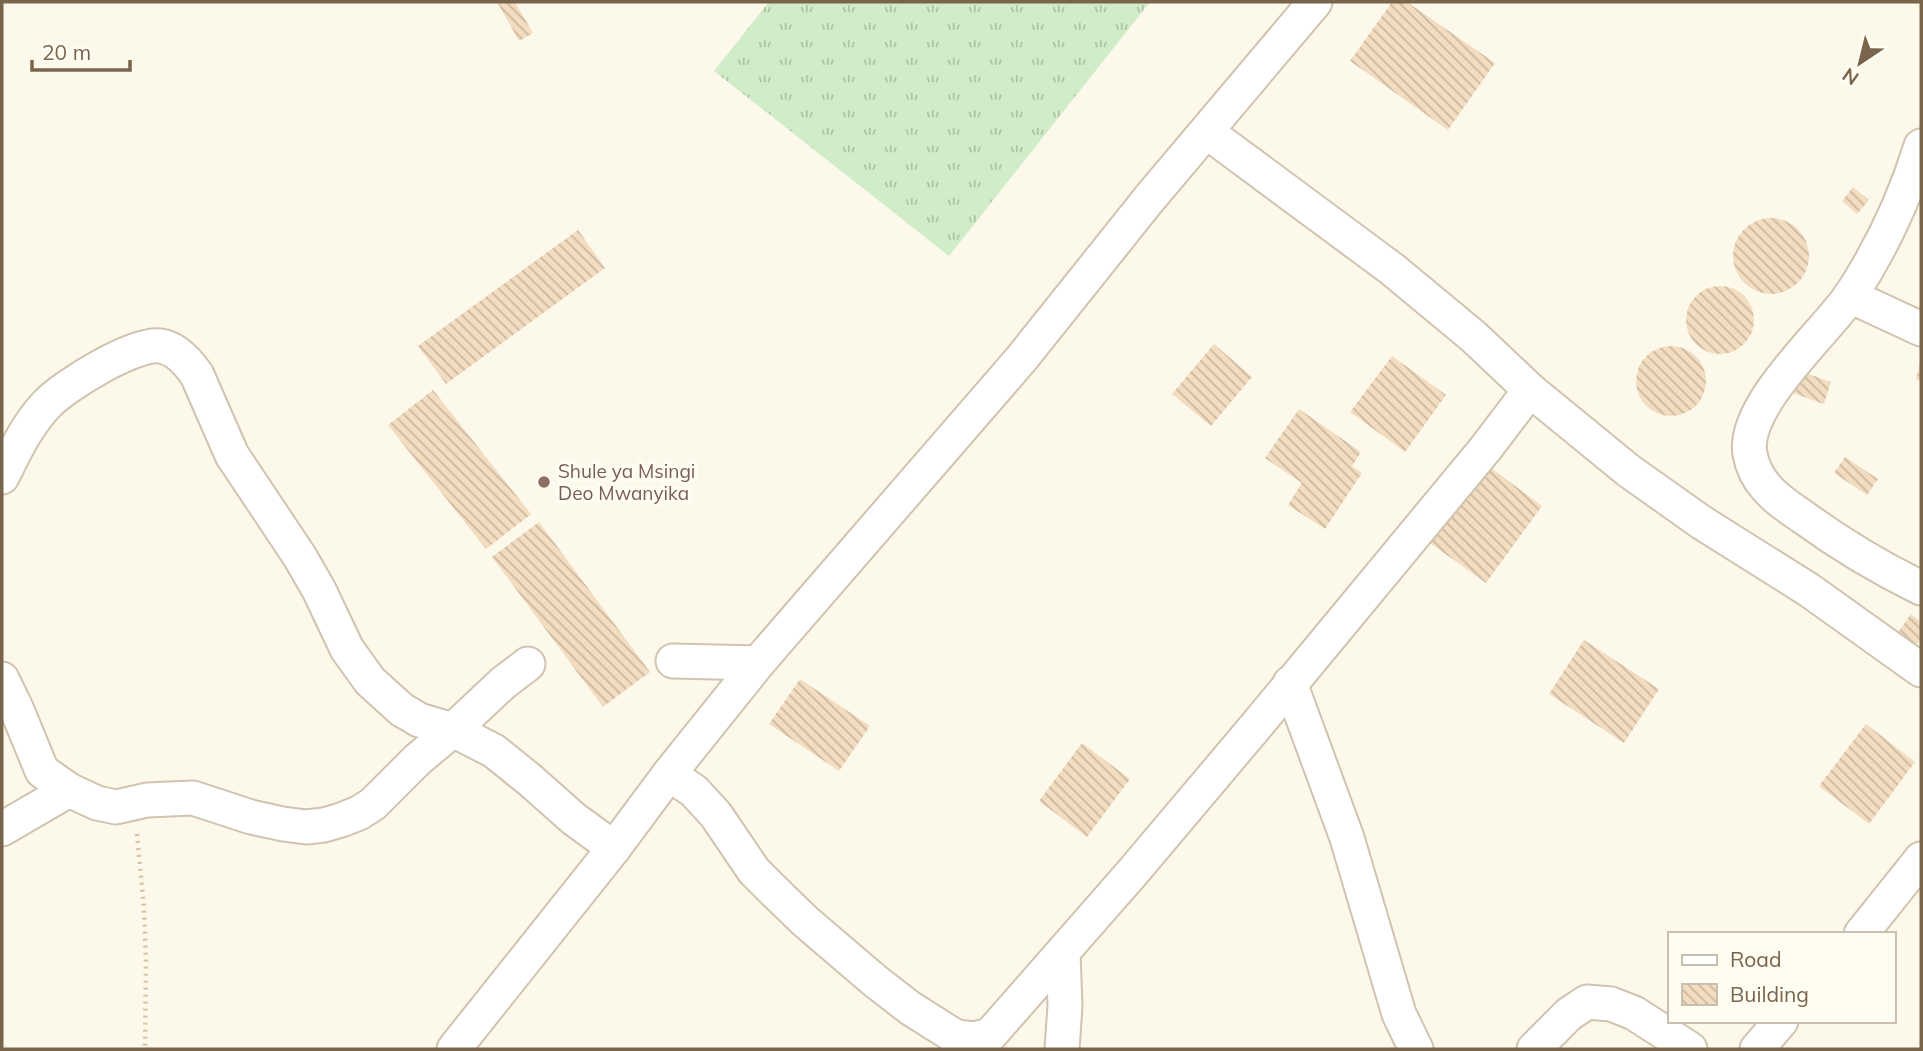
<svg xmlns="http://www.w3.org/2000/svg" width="1923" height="1051" viewBox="0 0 1923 1051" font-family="Mulish,sans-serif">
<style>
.grass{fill:url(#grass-tufts)}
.building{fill:url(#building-back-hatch)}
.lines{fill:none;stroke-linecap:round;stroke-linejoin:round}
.minor-casing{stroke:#d0c3af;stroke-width:37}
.path{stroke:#d9c1a3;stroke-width:4.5;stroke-dasharray:2 5;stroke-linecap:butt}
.minor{stroke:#fff;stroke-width:33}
.education-dot{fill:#8d6e63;stroke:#fffcf1;stroke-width:2.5}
.labels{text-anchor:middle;stroke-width:7;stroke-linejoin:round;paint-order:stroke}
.education-label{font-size:19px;fill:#785e54;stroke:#fffcf1;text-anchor:start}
</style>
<defs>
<pattern id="grass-tufts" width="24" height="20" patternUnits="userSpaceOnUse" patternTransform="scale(1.75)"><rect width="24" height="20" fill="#d0ecc8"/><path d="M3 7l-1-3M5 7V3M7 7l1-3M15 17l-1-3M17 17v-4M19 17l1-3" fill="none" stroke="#aec3a5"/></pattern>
<pattern id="building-back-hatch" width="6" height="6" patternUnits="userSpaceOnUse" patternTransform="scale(1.75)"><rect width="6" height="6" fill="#f3ddc1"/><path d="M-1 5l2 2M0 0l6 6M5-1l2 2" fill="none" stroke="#cab79f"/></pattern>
</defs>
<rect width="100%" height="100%" fill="#fdf9ea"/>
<!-- grass -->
<path class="grass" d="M769,2H1150L949,256L714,71Z"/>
<!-- building -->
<g class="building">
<path d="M497,2H515L533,33L519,41Z"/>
<path d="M1392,2H1407L1495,63L1448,130L1350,61Z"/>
<path d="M1853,187L1869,200L1857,214L1842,201Z"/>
<circle cx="1771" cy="256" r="38"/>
<path d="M578,230L605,268L446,384L418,346Z"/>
<circle cx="1720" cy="320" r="34"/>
<path d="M1214,344L1252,377L1211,426L1172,394Z"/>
<circle cx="1671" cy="381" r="35"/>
<path d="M1392,356L1446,395L1405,452L1350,412Z"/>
<path d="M1920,363H1921V381L1916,380Z"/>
<path d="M1794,369L1831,382L1824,404L1787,391Z"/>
<path d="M433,390L531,514L486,549L388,425Z"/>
<path d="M1299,409L1361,452L1352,466L1362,473L1325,529L1288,505L1302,483L1265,458Z"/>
<path d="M1845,457L1878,479L1867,495L1834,473Z"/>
<path d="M1487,465L1542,506L1486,583L1430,543Z"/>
<path d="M539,522L650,672L603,707L492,557Z"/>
<path d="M1911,614L1921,622V638L1910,654L1892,641Z"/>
<path d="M1584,640L1659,689L1624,743L1549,694Z"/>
<path d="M800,679L870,726L839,771L769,724Z"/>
<path d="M1866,724L1915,762L1869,824L1819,786Z"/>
<path d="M1082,743L1130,779L1087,837L1039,801Z"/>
</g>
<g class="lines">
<!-- minor casing -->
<g class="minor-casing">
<g id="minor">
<path d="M1207,132L1392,269L1474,337L1530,390L1629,471L1701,522L1809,590L1921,670"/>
<path d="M1921,146C1905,198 1881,249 1851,295C1826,332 1741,406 1750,454C1752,465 1758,478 1766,487C1776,499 1790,508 1803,517C1840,544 1880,568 1921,588"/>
<path d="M1850,296L1921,329"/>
<path d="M2,477C15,451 27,425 47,404C65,385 134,343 160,346C176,348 188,362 197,375L232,455L300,557L319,590L347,649L370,681L402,710L411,715L419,720L453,730L494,751L530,780L574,819L614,848"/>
<path d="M673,661L758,663"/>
<path d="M2,679L17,710L42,771L69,790L97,803L116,807L147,800L193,798L251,817L283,824L306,827L324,825L341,820L359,813L373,804L417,760L453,730L503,683L528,664"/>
<path d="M1290,683L1347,838L1399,1014L1416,1049"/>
<path d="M669,774L694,791L716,815L754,871L772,889L805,921L874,980L910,1008L956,1037L974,1039L990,1035L1132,873L1256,726L1486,448L1530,390"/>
<path d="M2,829L69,790"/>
<path d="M1861,934L1921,859"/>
<path d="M454,1049L614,848L669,774L758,663L1022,358L1149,199L1315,2"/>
<path d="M1062,1049L1065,1006L1063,953"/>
<path d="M1534,1049L1569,1014L1587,1002L1611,1004L1634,1013L1690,1049"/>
<path d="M1757,1049L1781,1021"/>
</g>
</g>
<!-- path -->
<path class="path" d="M137,834L144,908L146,961L145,1049"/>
<!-- minor -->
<use href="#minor" class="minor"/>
</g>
<!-- markers -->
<circle class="education-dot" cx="544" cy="482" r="7"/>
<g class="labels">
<!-- education labels -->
<g class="education-label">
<text x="558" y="478">Shule ya Msingi<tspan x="558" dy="22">Deo Mwanyika</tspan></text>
</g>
</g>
<!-- border -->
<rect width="1923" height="1051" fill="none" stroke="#79644c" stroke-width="7"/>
<!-- legend -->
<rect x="1668" y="932" width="228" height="91" fill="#fffcf1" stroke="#c9bfaf" stroke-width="2"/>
<rect x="1682" y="955" width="35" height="10" fill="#ffffff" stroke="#c9bfaf" stroke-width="2"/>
<text x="1730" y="967" font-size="21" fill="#79644c">Road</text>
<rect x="1682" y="984" width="35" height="21" fill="url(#building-back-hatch)" stroke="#c9bfaf" stroke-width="2"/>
<text x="1730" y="1002" font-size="21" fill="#79644c">Building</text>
<!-- north arrow -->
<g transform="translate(1860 63) rotate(215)" stroke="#fffcf1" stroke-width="5" paint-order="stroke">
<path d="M0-5L12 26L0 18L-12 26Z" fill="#79644c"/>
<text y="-10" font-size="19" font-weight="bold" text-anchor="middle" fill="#79644c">N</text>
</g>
<!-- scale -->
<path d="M32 60v10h98v-10" fill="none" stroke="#79644c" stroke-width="3.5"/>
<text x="42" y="60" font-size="21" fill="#79644c" stroke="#fffcf1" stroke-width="5" paint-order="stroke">20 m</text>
</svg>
